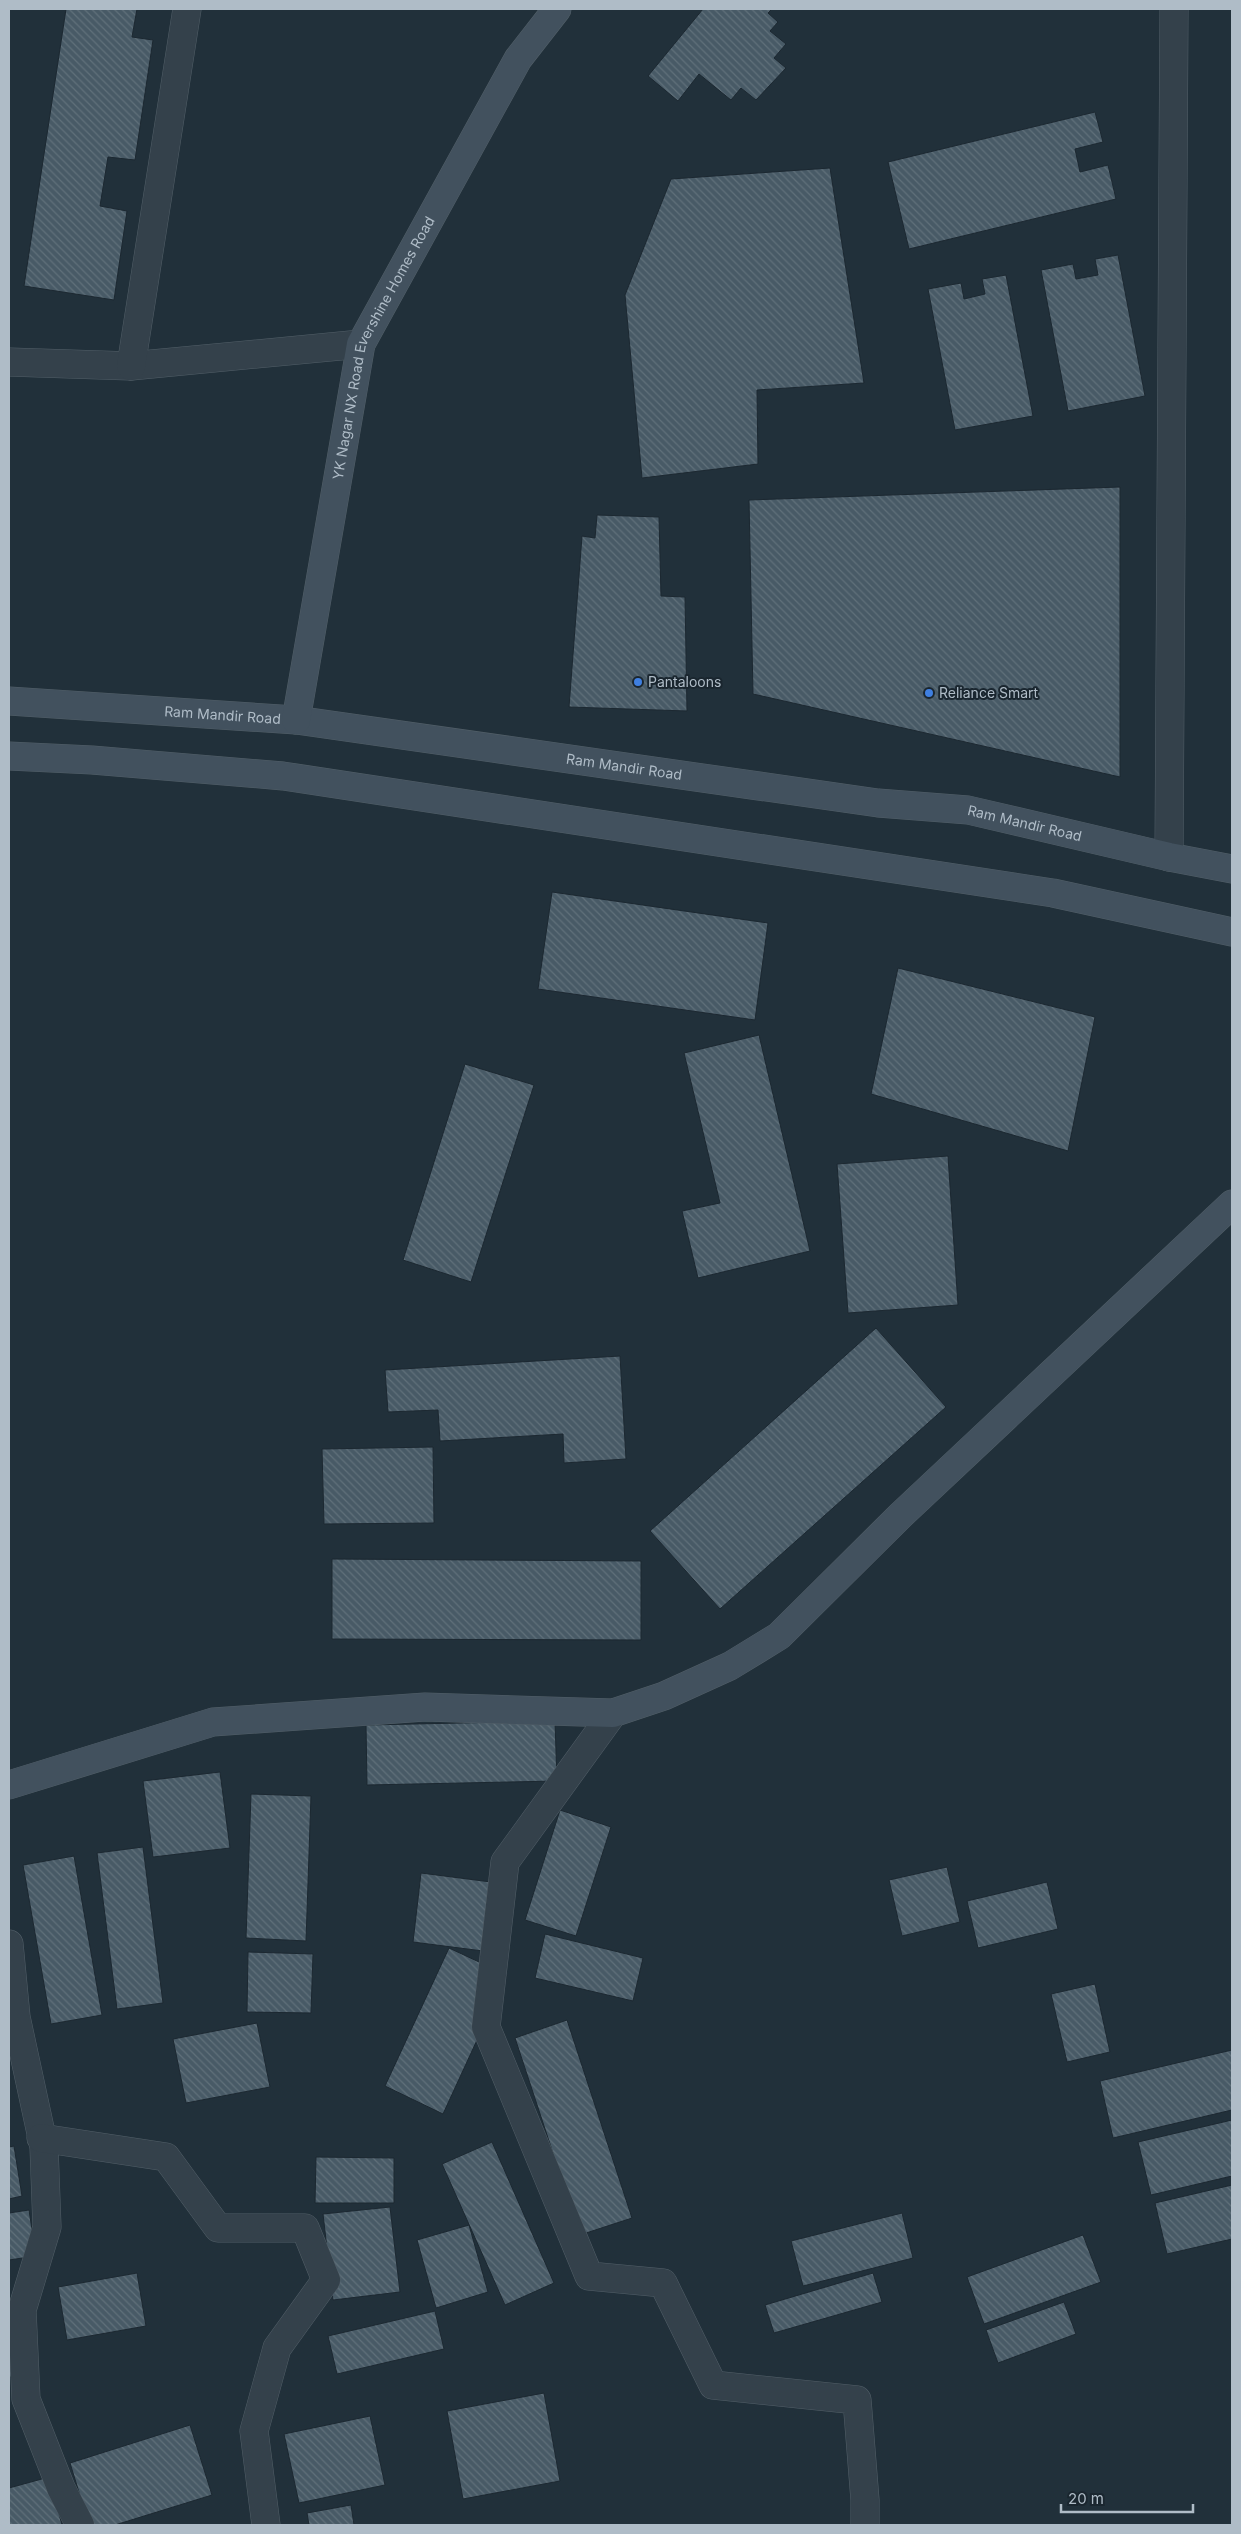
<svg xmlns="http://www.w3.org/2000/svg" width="1241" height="2534" viewBox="0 0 1241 2534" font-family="Inter,sans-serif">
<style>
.building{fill:url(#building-back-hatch);stroke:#1c2831}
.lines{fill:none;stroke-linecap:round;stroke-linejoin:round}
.street-casing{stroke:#525f68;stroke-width:29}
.secondary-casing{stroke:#525f68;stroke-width:29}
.street{stroke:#34414b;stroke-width:28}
.secondary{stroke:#42515e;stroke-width:28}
.shop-dot{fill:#3f7fe0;stroke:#1a262f;stroke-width:2}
.labels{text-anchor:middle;stroke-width:4;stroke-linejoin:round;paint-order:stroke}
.street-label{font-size:14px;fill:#afbcc7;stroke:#1a262f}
.poi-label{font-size:14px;fill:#afbcc7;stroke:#1a262f;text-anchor:start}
</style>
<defs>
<pattern id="building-back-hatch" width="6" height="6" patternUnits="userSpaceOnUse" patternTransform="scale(1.25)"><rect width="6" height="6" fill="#485a66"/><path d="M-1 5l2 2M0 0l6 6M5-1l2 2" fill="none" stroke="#60707a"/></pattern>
</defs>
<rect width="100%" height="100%" fill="#21303a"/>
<!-- building -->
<g class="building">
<path d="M66,9H137L132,37L153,40L135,160L108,157L100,206L127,211L114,300L24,286Z"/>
<path d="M703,9H772L768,13L778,22L770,31L786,44L774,58L786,68L756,100L741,88L731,100L699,74L678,101L648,76Z"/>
<path d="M1095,112L1103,142L1075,149L1080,172L1108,165L1116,199L909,249L888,162Z"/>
<path d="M830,168L864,383L757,390L758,464L642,478L625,295L671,179Z"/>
<path d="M1118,255L1145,396L1068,411L1041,270L1073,264L1076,279L1098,275L1095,259Z"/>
<path d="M1006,275L1033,416L955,430L928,289L961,283L964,299L985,294L982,279Z"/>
<path d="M1120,487V777L753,694L749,500Z"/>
<path d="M597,515L659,517L661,596L685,597L687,711L569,707L582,536L595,538Z"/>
<path d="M552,892L768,923L755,1020L538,989Z"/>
<path d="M898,968L1095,1017L1068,1151L871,1094Z"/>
<path d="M759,1035L810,1251L698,1278L682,1211L720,1203L684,1053Z"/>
<path d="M465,1064L534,1085L471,1282L403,1260Z"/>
<path d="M948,1156L958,1305L848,1313L837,1164Z"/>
<path d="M876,1328L946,1407L720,1609L650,1531Z"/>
<path d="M620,1356L626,1459L564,1463L563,1434L440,1441L438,1410L388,1412L385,1370Z"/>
<path d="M433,1447L434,1523L324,1524L322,1449Z"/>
<path d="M332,1559L641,1561V1640L332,1639Z"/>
<path d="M555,1721L557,1781L367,1785L366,1725Z"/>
<path d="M220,1772L230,1848L153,1857L143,1781Z"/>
<path d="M251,1794L311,1796L306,1941L246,1938Z"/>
<path d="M560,1810L611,1827L576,1936L525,1920Z"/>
<path d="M143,1847L163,2003L117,2009L97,1853Z"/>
<path d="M74,1856L102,2015L51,2024L23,1865Z"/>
<path d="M947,1867L960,1922L902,1936L889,1880Z"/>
<path d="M421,1873L491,1882L483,1951L413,1942Z"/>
<path d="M1047,1882L1058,1929L978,1948L967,1901Z"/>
<path d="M545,1934L643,1958L633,2001L535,1978Z"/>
<path d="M449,1948L507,1975L443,2114L385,2086Z"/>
<path d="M248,1952L313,1954L311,2013L247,2012Z"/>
<path d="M1095,1984L1110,2052L1067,2062L1051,1994Z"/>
<path d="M567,2020L632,2218L580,2235L515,2038Z"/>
<path d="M257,2023L270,2087L186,2103L173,2039Z"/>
<path d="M1232,2050V2110L1113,2138L1100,2081Z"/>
<path d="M1232,2120V2176L1151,2195L1138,2142Z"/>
<path d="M492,2142L554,2283L505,2305L442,2164Z"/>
<path d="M14,2146L22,2196L9,2199V2147Z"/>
<path d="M316,2157L394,2158V2203H315Z"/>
<path d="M1232,2185V2239L1167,2254L1155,2203Z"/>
<path d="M390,2207L400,2292L333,2300L323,2214Z"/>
<path d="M29,2210L36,2256L9,2260V2213Z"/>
<path d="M902,2213L913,2258L803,2286L791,2241Z"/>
<path d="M469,2225L488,2292L436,2308L417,2240Z"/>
<path d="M1083,2235L1101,2282L984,2324L967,2277Z"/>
<path d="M137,2273L146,2326L67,2340L58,2287Z"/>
<path d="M873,2273L882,2302L774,2333L765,2305Z"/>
<path d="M1064,2302L1076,2334L998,2363L986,2330Z"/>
<path d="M9,2309L18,2377H9Z"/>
<path d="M435,2311L444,2349L337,2374L328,2336Z"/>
<path d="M544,2393L560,2481L463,2499L447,2411Z"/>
<path d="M370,2416L385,2485L299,2503L284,2434Z"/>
<path d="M190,2425L212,2495L115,2525H89L70,2463Z"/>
<path d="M49,2477L62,2525H9V2488Z"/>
<path d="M351,2505L354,2525H309L307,2513Z"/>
</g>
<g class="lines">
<!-- street casing -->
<g class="street-casing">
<g id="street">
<path d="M9,362L131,366L361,344"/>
<path d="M131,366L187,9"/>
<path d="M1169,857L1174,9"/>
<path d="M613,1713L505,1862L486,2027L589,2276L663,2283L713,2385L857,2400L865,2500V2525"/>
<path d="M9,1944L16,2017L44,2147L47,2227L22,2310L26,2399L61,2488L80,2525"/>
<path d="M41,2138L166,2157L218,2228H305L326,2280L277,2348L254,2431L266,2525"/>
</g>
</g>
<!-- secondary casing -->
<g class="secondary-casing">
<g id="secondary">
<path id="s1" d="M9,701L296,720L878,803L968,810L1169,857L1232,869"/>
<path id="s2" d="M296,720L361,344L518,59L557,9"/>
<path d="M9,756L92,760L283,776L1053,893L1232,932"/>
<path d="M9,1785L213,1722L425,1707L613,1713L664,1696L730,1666L779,1636L901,1515L1232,1204"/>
</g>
</g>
<!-- street -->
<use href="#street" class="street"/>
<!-- secondary -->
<use href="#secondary" class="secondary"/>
</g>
<!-- markers -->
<g class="shop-dot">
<circle cx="638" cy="682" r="5"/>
<circle cx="929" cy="693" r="5"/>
</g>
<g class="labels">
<!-- street labels -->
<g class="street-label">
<text dy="5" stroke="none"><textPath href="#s2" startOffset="385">YK Nagar NX Road Evershine Homes Road</textPath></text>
<text dy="5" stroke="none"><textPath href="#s1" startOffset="214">Ram Mandir Road</textPath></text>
<text dy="5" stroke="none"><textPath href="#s1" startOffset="619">Ram Mandir Road</textPath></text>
<text dy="5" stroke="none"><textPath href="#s1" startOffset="1024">Ram Mandir Road</textPath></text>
</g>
<!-- poi labels -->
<g class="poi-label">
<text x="648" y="687">Pantaloons</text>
<text x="939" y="698">Reliance Smart</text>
</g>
</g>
<!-- border -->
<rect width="1241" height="2534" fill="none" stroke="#afbcc7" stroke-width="20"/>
<!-- scale -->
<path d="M1061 2504v8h132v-8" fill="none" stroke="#afbcc7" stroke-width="2.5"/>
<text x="1068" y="2504" font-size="15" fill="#afbcc7" stroke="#1a262f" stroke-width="4" paint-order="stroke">20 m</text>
</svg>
